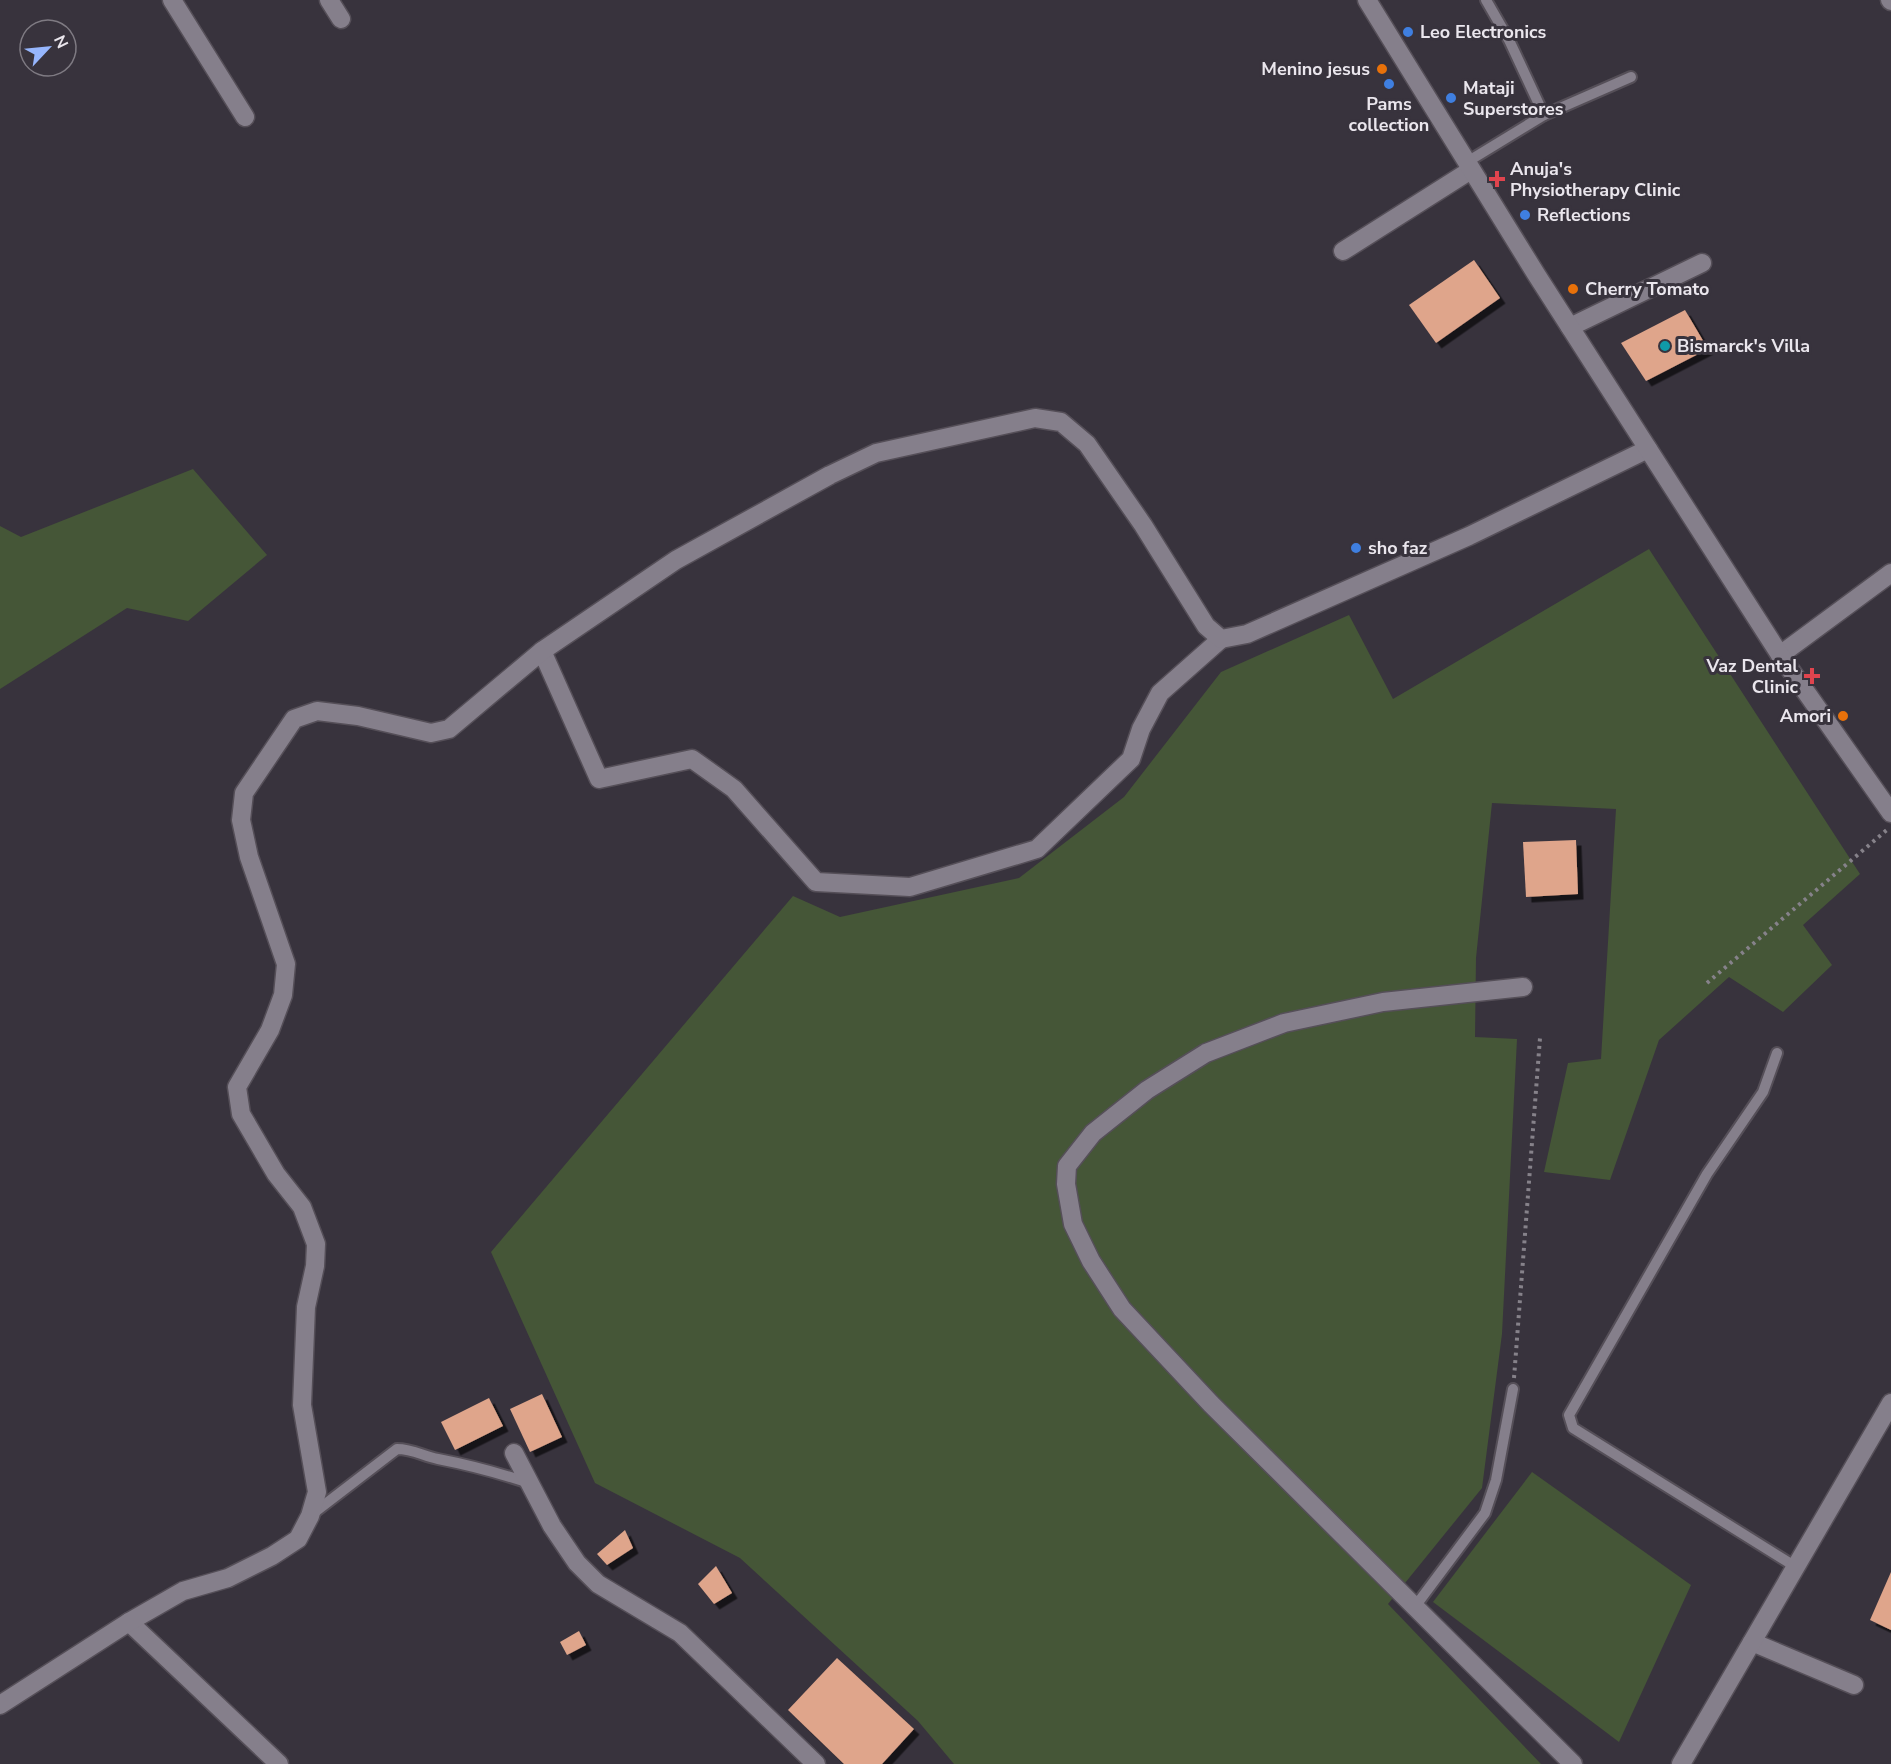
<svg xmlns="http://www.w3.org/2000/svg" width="1891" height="1764" viewBox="0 0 1891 1764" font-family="'Nunito Sans',sans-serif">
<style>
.green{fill:#455637}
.building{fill:#dfa58b;filter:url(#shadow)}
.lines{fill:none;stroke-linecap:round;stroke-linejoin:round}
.service-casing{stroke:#554f58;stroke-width:14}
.minor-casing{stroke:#554f58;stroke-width:21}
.tertiary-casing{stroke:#554f58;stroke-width:21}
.secondary-casing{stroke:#554f58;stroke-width:21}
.path{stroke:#86828a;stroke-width:4;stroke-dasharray:3 4.5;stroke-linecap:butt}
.service{stroke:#857f8b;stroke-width:10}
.minor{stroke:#857f8b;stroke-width:18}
.tertiary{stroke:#857f8b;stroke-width:18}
.secondary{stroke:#857f8b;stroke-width:18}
.shop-dot{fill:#3f7fe0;stroke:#38333d;stroke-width:2}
.food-dot{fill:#e8710a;stroke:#38333d;stroke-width:2}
.health-dot{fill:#e0444e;stroke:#38333d;stroke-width:2}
.culture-dot{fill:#0f9aa8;stroke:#38333d;stroke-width:2}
.labels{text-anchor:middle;stroke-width:6;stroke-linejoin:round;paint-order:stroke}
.poi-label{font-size:18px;font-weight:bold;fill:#eae6ed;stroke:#38333d;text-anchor:start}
</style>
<defs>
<filter id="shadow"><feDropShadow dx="5.5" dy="5.5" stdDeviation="0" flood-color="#0009"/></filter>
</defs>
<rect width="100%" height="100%" fill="#38333d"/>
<!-- green -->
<g class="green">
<path d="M193,469L267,555L188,621L127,608L0,689V526L21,537Z"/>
<path d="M1649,549L1860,874L1803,925L1832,965L1783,1012L1729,977L1659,1040L1610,1180L1544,1172L1568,1063L1601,1059L1616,809L1492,803L1476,958L1475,1037L1517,1039L1502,1334L1482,1488L1388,1604L1541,1764H954L918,1721L740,1558L595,1483L491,1252L793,896L840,917L1019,878L1124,797L1221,672L1349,615L1393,699Z"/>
<path d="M1532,1472L1691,1585L1619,1742L1433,1602Z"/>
</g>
<!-- building -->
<g class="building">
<path d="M1474,260L1500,298L1436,343L1409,305Z"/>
<path d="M1685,310L1708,349L1646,381L1621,343Z"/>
<path d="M1576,840L1578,894L1526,897L1523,842Z"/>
<path d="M542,1394L562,1437L530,1452L510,1409Z"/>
<path d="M489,1398L503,1426L455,1450L441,1422Z"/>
<path d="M625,1530L633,1548L607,1565L597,1554Z"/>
<path d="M716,1566L732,1593L714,1604L698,1584Z"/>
<path d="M1891,1572V1630L1870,1620Z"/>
<path d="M579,1631L586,1645L567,1655L560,1642Z"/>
<path d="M837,1658L914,1729L882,1764H844L788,1710Z"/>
</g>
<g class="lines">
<!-- service casing -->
<g class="service-casing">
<g id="service">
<path d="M1544,115L1631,77"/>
<path d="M1467,162L1544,115L1509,40L1486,0"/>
<path d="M1777,1053L1763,1092L1707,1174L1569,1415L1573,1428L1796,1567"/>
<path d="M311,1515L397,1449C413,1449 423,1456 438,1459C469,1465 499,1473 529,1483"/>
<path d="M1414,1608L1485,1513L1496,1480L1513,1389"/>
</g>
</g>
<!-- minor casing -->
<g class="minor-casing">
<g id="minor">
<path d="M172,0L245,117"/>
<path d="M329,0L341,19"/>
<path d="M1890,0L1891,1"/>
<path d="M1343,251L1471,170"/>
<path d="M1570,327L1702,263"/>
<path d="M542,651L599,779L692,759L734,789L816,882L910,887L1037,849L1131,759L1141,729L1160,693L1221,639"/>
<path d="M1780,655L1891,573"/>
<path d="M1523,987L1383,1002L1284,1023L1206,1053L1147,1090L1093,1133L1067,1166L1066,1184L1073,1224L1091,1261L1122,1309L1211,1404L1573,1764"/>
<path d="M514,1453L552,1526L577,1563L598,1584L680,1633L816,1764"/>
<path d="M129,1622L279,1764"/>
<path d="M1752,1642L1854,1685"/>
<path d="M0,1705L129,1622L183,1591L228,1578L272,1556L298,1539L310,1516L317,1492L302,1405L306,1307L315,1266L316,1244L302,1207L276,1174L241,1114L237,1087L270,1030L283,995L286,964L249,857L241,820L244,793L294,719L317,711L358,716L431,733L449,729L542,651L676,560L830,475L876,453L1035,418L1061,422L1087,444L1143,525L1206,626L1221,639L1247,634L1469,536L1648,449"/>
</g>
</g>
<!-- tertiary casing -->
<g class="tertiary-casing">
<path id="tertiary" d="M1681,1764L1891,1403"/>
</g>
<!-- secondary casing -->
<g class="secondary-casing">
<path id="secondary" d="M1367,0L1536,274L1780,655L1891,813"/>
</g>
<!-- path -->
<g class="path">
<path d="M1707,983L1888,829"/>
<path d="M1514,1378L1540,1038"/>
</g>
<!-- service -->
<use href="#service" class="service"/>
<!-- minor -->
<use href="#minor" class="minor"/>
<!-- tertiary -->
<use href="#tertiary" class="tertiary"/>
<!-- secondary -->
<use href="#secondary" class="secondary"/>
</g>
<!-- markers -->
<g class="shop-dot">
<circle cx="1408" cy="32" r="6"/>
<circle cx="1389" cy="84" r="6"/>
<circle cx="1451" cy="98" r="6"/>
<circle cx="1525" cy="215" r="6"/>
<circle cx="1356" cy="548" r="6"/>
</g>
<g class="food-dot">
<circle cx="1382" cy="69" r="6"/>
<circle cx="1573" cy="289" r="6"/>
<circle cx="1843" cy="716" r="6"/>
</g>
<g class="health-dot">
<path d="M1494 170h6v6h6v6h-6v6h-6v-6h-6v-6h6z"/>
<path d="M1809 667h6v6h6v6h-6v6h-6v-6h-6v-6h6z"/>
</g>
<circle class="culture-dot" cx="1665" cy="346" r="6"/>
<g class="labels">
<!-- poi labels -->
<g class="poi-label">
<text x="1420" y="38">Leo Electronics</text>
<text x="1370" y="75" text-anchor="end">Menino jesus</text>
<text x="1463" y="94">Mataji<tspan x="1463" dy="21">Superstores</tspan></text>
<text x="1389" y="110" text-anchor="middle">Pams<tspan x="1389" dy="21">collection</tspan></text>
<text x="1510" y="175">Anuja's<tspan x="1510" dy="21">Physiotherapy Clinic</tspan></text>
<text x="1537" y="221">Reflections</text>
<text x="1585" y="295">Cherry Tomato</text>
<text x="1677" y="352">Bismarck's Villa</text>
<text x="1368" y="554">sho faz</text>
<text x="1798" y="672" text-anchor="end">Vaz Dental<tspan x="1798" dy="21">Clinic</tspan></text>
<text x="1831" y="722" text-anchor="end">Amori</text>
</g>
</g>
<!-- north arrow -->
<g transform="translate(48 48) rotate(64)"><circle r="28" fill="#38333d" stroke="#7f7b83" stroke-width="1.5"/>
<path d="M0-4.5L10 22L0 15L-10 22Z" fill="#96b6fd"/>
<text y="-9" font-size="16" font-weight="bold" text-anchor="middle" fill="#eae6ed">N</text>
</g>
</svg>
